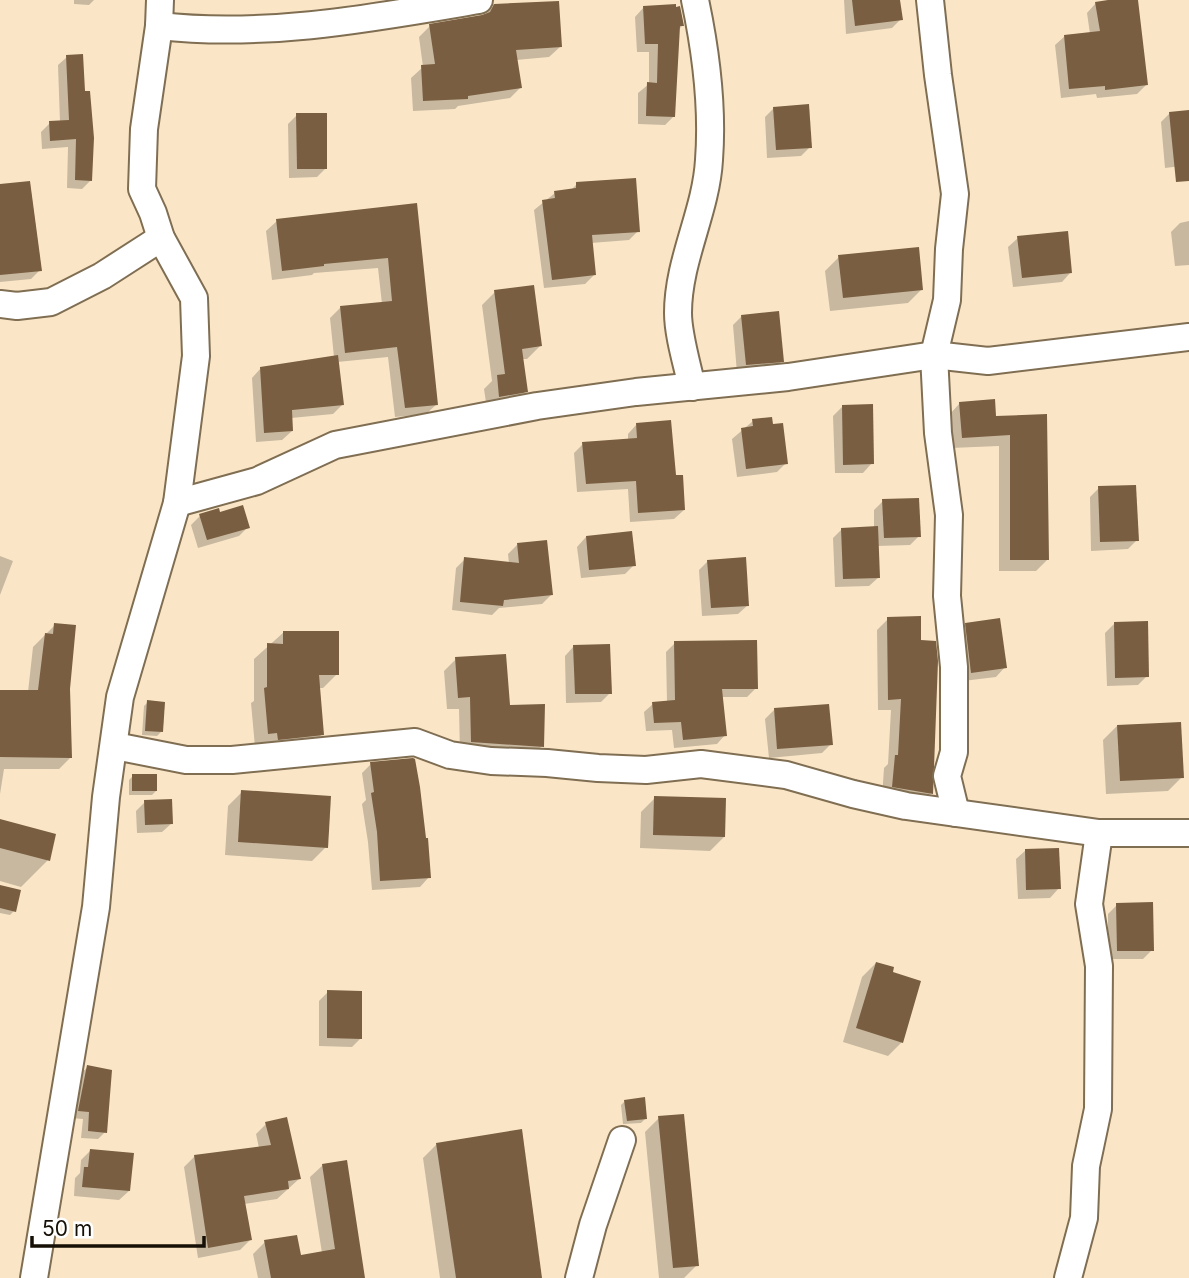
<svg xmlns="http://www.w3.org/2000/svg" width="1189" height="1278" viewBox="0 0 1189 1278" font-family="Inter,sans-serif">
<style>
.shadow{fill:#0003}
.building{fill:#795e41}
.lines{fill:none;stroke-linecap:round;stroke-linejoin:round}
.street-casing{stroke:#806e53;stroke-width:30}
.street{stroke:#fff;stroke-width:26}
</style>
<rect width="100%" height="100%" fill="#fae6c7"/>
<!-- shadow -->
<g class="shadow">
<path d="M74,0H94L89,5L74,4Z"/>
<path d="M844,0H899L901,19L892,28L846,34Z"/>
<path d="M1120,0H1136L1146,85L1137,94L1097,98L1096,94L1061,98L1055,45L1065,36L1090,34L1087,13L1096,3Z"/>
<path d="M495,5L560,47L549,57L516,60L521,87L510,98L458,106L455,109L413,111L411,78L423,67L419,37L430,26L483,17Z"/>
<path d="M644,7L674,9L682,26L678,30L674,116L665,125L638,124V93L649,84V52H637L635,17Z"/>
<path d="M67,57L91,180L82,189L67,188L68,147L42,149L41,132L50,123L60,122L58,65Z"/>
<path d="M774,108L810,147L801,156L767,158L765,117Z"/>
<path d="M1189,111V165L1165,168L1161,122L1170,113Z"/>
<path d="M297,115L326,168L317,177L289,178L288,124Z"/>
<path d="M577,184L638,231L629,240L591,243L594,275L585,284L544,288L534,210L555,193L570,191Z"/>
<path d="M0,186L40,270L31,279L0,282Z"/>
<path d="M416,205L437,404L426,414L395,417L388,357L337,362L342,405L333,414L291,418L292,431L282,440L256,442L252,378L261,368L334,357L330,318L340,308L382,304L378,268L314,273L312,275L272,280L266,231L277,221Z"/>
<path d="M1189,221V265L1175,266L1171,232L1180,223Z"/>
<path d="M1018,238L1071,272L1062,282L1013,287L1008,247Z"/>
<path d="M839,257L922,289L908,303L830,311L825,271Z"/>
<path d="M495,292L540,346L527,359H522L526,391L513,404L487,409L484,389L492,381L482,305Z"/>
<path d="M742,316L782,361L773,370L737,373L733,325Z"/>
<path d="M960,403L995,417L1045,416L1048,559L1036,571H999V446L951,448L949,415Z"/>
<path d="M842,407L872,463L863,473H835L833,416Z"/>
<path d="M753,421L786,463L777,472L737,477L732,439Z"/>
<path d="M637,424L674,477L684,510L674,519L630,522L628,489L577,492L574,453L583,444L628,440V434Z"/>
<path d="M1099,488L1137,540L1128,549L1091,551L1090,497Z"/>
<path d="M883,501L919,536L910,545L877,546L879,577L869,586L835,587L833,538L842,529L874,528V510Z"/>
<path d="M200,516L248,527L239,536L198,548L191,525Z"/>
<path d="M586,537L634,565L625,574L581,578L577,547Z"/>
<path d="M517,545L551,595L542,604L499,608L492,615L452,610L456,568L465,559L509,564L508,554Z"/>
<path d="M0,556L13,561L0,595Z"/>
<path d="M708,561L748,605L738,614L702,616L699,570Z"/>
<path d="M888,619L931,793L920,804L882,798L884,768L888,764L891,710H878L877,630Z"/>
<path d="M966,624L1005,667L996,677L963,681L957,633Z"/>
<path d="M1114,624L1147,676L1138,685L1107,686L1105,633Z"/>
<path d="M55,625L70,689L71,757L59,769H4L0,794V691L28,692L33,647Z"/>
<path d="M284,632L337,674L323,688H318L322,734L308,749L255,747L251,703L254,701V659Z"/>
<path d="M675,643L756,688L747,697H721L725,735L717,744L674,748L672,730L646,731L644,712L653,704L667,703L666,652Z"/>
<path d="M574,646L610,693L601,702L566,703L565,656Z"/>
<path d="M456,659L509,707L542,746L530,758L460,754L459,709H447L444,671Z"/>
<path d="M148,702L161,732L157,736L142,735L144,706Z"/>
<path d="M774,710L831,744L822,753L769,758L765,719Z"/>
<path d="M1117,726L1182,777L1168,791L1106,794L1103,740Z"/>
<path d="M371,764L429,877L420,887L372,890L368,842L362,804L366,800L362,773Z"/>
<path d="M133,776L156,791L152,795H129V780Z"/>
<path d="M242,792L326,847L312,861L225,855L228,806Z"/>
<path d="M655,798L724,837L710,851L640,848L641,812Z"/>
<path d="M145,802L172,823L162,832L137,833L136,811Z"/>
<path d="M0,842L48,860L21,887L0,881Z"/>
<path d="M1026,850L1059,888L1050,898L1018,899L1016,859Z"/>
<path d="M0,887L14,911L10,915L0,913Z"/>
<path d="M1117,905L1152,950L1143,959H1108V914Z"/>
<path d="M876,963L902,1042L888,1056L843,1042L862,977Z"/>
<path d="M328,992L361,1038L352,1047L319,1046V1001Z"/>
<path d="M88,1067L105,1132L98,1139L81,1138L83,1119L71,1118L80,1074Z"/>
<path d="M625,1101L645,1119L641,1123L623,1124L621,1105Z"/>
<path d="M659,1118L697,1265L684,1278H659L645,1132Z"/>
<path d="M266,1124L299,1179L277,1199L244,1204L251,1239L240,1250L198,1258L184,1167L195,1156L259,1148L256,1134Z"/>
<path d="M437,1144L540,1278H440L423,1158Z"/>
<path d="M90,1151L129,1191L119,1200L74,1196L75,1178L80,1173L81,1160Z"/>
<path d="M323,1165L363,1278H258L253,1254L265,1242L299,1257L322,1253L310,1177Z"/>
</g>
<!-- building -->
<g class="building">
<path d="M852,0H900L903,20L855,26Z"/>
<path d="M1108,0H1138L1148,85L1105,90V86L1069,89L1064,35L1100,31L1095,2Z"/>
<path d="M559,1L562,47L516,50L522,88L468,96V99L423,101L421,65L435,64L429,24L482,15L490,12L494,4Z"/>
<path d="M676,4V7L680,6L684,26H680L675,117L646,116L647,82L657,83L658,44H645L643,6Z"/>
<path d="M83,54L85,91H90L94,138L92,181L75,180L76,139L50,141L49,121L69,120L66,55Z"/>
<path d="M809,104L812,148L776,150L773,107Z"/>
<path d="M1189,110V181L1176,182L1169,112Z"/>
<path d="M296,113H327V169H297Z"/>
<path d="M636,178L640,232L592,235L596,275L552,280L542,200L555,198L554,191L576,188V182Z"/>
<path d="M30,181L42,271L0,275V184Z"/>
<path d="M417,203L438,405L405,408L397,347L345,353L340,306L392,301L388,258L324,264V266L282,271L276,219Z"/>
<path d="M1068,231L1072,273L1022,278L1017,236Z"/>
<path d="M919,247L923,290L843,298L838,255Z"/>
<path d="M534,285L542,346L522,349L528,392L499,397L497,375L505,374L494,290Z"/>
<path d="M779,311L784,362L746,365L741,315Z"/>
<path d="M338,355L344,405L292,410L293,431L264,433L260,367Z"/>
<path d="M995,399L996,416L1047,414L1049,560H1010V435L962,438L959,402Z"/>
<path d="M873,404L874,464L843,465L842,405Z"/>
<path d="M772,417L773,424L783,423L788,464L746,469L741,428L753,426L752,419Z"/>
<path d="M671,420L676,475H683L685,510L638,513L636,481L586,484L582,442L637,438L636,423Z"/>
<path d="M1136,485L1139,541L1100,542L1098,486Z"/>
<path d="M919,498L921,537L884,538L882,499Z"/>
<path d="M243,505L250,528L207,540L199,514L219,508L220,512Z"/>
<path d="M878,526L880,578L843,579L841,528Z"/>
<path d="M632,531L636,566L589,570L586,536Z"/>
<path d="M547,540L553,595L504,600L503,606L460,602L464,557L519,563L517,543Z"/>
<path d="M746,557L749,606L711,608L707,560Z"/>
<path d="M921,616V640L936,641L938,661L933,794L892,787L895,755H898L901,699L888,700L887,617Z"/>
<path d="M1000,618L1007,668L971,673L965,623Z"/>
<path d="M1148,621L1149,677L1115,678L1114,622Z"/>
<path d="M54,623L76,625L70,689L72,758L0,757V690H38L45,633L53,634Z"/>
<path d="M283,631H339V675H319L324,735L278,740L277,733L268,734L264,688L267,687V643L283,644Z"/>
<path d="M757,640L758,689H722L727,736L683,740L681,722L654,723L652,702L675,700L674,641Z"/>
<path d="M610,644L612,694H575L573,645Z"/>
<path d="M506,654L510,705L545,704L544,747L471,742L470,697L458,698L455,657Z"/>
<path d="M147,700L165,702L163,732L145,731Z"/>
<path d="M829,704L833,745L777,749L774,708Z"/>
<path d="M1181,722L1184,778L1120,781L1117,725Z"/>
<path d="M413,758L415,759L420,787L426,838H428L431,878L380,881L377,832L371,793L374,792L370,762Z"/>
<rect x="132" y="774" width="25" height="17"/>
<path d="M241,790L331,796L328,848L238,842Z"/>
<path d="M654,796L726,798L725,837L653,835Z"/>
<path d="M172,799L173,824L145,825L144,800Z"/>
<path d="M0,819L56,834L50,861L0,848Z"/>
<path d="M1059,848L1061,889L1026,890L1025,849Z"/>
<path d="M0,885L21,890L16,912L0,908Z"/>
<path d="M1153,902L1154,951H1117L1116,903Z"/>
<path d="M876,962L894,967L893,972L921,981L903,1043L856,1028Z"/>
<path d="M327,990L362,991V1039L327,1038Z"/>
<path d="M87,1065L112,1070L107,1133L88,1131L89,1112L78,1111Z"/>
<path d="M645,1097L647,1119L627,1121L624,1100Z"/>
<path d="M684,1114L699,1266L673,1268L658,1116Z"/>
<path d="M287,1117L301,1179L288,1181L289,1189L244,1196L252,1240L208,1248L194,1155L271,1145L265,1122Z"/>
<path d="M522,1129L542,1278H456L436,1143Z"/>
<path d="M90,1149L134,1153L130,1191L82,1187L84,1167H88Z"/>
<path d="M347,1160L365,1278H271L264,1240L297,1235L301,1255L335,1249L322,1164Z"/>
</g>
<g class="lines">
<!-- street casing -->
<g class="street-casing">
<g id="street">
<path d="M930,0L938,75L955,194L949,249L947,300L934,355L938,433L949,515L947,596L954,667V752L947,776L956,813"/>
<path d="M159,26C267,38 373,18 479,0"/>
<path d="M0,304L17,306L51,302L102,276L161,238"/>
<path d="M692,387C687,364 678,335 678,313C678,260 706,212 709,160C713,107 706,52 695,0"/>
<path d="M177,503L257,481L335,445L537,406L636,392L788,377L934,355L988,361L1189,337"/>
<path d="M115,746L186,760H232L415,742L450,755L491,761L547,763L598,768L646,770L701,764L786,775L853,794L906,806L1099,833H1189"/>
<path d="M34,1278L96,907L106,797L120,697L177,503L196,356L194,298L161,238L153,213L142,189L144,129L159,26L160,0"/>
<path d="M579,1278L593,1225L622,1140"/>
<path d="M1068,1278L1084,1218L1086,1166L1098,1109L1099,966L1089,904L1099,833"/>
</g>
</g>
<!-- street -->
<use href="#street" class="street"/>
</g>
<!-- scale -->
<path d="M32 1236v10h172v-10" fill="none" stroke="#150f05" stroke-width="3.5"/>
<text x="42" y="1236" font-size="21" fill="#150f05" stroke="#ffffff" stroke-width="5" paint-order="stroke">50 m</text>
</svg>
